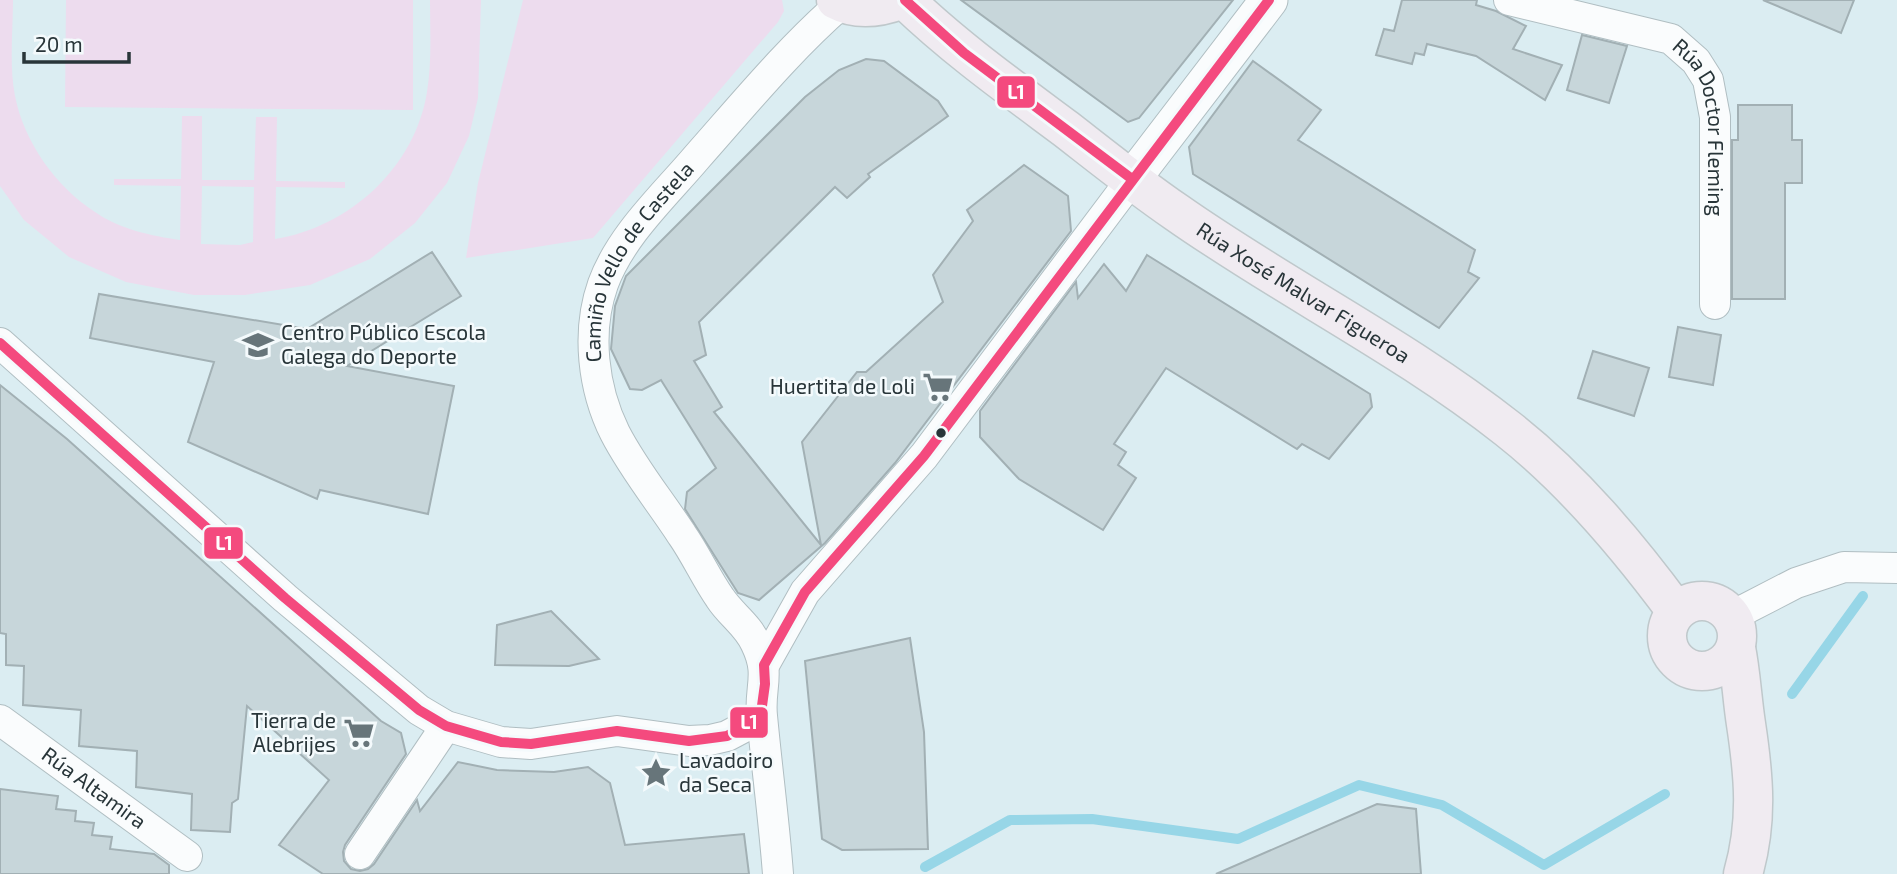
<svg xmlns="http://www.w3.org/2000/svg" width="1897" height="874" viewBox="0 0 1897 874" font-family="'Exo 2',sans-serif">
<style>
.green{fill:#eddcee;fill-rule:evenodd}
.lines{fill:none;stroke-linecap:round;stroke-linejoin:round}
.stream{stroke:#97d6e7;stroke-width:10}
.building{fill:#c7d6da;stroke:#a2b0b4;stroke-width:2}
.minor-casing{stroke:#b0bec2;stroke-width:32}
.tertiary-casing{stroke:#b0bec2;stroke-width:39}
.primary-casing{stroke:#bfc8cb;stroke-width:41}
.minor{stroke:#fafcfd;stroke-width:30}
.tertiary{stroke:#fafcfd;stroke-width:37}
.primary{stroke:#f0ebf1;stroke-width:38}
.bus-1-casing{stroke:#f4fafc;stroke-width:16}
.bus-1{stroke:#f44a7e;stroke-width:10}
.bus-dot{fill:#283539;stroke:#f4fafc;stroke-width:2.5}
.labels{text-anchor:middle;stroke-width:5;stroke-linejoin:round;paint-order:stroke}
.street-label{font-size:21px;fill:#283539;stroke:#f4fafc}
.poi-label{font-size:21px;fill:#283539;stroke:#f4fafc;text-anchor:start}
.line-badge{stroke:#f4fafc;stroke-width:2.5}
.badge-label{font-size:19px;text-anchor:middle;font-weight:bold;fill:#fff}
</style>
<rect width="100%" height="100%" fill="#dbedf2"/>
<!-- green -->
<g class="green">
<path d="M0,0H13C13,31 9,65 15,96C24,142 56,187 95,212C119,229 152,236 180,240L181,186L114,185V179H181L182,116H202V180H254L256,117H277L276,181L345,182V188L276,187L275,239C350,227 415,167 427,92C432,62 430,30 430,0H481L478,98L469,136L447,183L415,223L370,259L310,285L245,295H194L126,282L69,257L24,220L0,186ZM202,186L254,187L253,242L240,245L201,244Z"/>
<path d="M66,0H413V110L65,107Z"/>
<path d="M523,0H782L784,11L778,22L593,238L466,258L478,183Z"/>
</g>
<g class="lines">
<!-- stream -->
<g class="stream">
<path d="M1792,694L1863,596"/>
<path d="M925,867L1010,820L1092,819L1238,839L1359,785L1442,805L1544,865L1665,794"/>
</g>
</g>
<!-- building -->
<g class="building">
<path d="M961,0H1233L1139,118L1128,122Z"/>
<path d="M1402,0H1477L1476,5L1496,11L1526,26L1513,49L1562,65L1545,100L1476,56L1427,44L1424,55L1415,53L1412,64L1376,55L1384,29L1394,31Z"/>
<path d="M1763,0H1854L1841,33Z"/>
<path d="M1582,35L1627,46L1609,103L1567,90Z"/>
<path d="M866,59L884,61L938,101L948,116L868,174L870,177L847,198L835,187L699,322L706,355L694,361L722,407L714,412L821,545L802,442L857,372H866L943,302L933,275L973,221L967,210L1024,165L1068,196L1071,231L895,463L825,543L759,600L738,593L685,509L687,492L716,468L661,380L642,390L630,389L611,349L615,306L626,276L805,97L839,70Z"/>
<path d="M1253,61L1321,110L1298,140L1475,250L1468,272L1479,278L1439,328L1193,174L1189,147Z"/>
<path d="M1738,105H1792V140H1802V183H1785V299H1732V140H1738Z"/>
<path d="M432,252L461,296L347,366L454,386L428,514L320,490L317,499L188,442L214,362L90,338L99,294L307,329Z"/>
<path d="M1147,255L1370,394L1372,407L1329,459L1302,444L1297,449L1166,368L1114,444L1126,452L1118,465L1136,478L1103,530L1019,479L980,437V411L1076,282L1078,298L1104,264L1126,291Z"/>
<path d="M1678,327L1721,335L1713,385L1669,377Z"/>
<path d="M1593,351L1649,368L1634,416L1578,398Z"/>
<path d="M0,385L67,439L381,721L401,733L406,754L345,845L343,852L344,861L351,869L360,871L368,869L374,864L417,800L420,811L458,762L497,770L554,772L588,767L610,783L625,845L744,834L749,874H323L279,845L329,780L247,706L238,799L232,803L230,832L191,830L192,794L136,787L137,751L79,746L81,710L23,705L24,666L6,665V634L0,633Z"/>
<path d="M551,611L599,659L569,666L495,665L497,625Z"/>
<path d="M910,638L924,732L928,849L842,850L822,839L805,661Z"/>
<path d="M0,789L58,796L56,809L76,811L75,821L94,823L92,835L112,837L110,849L154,854L169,865V874H0Z"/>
<path d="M1377,804L1416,809L1421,874H1216Z"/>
</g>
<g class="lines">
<!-- minor casing -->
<g class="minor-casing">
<g id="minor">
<path id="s1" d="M1509,0L1671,39L1696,61L1708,80L1715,117V304"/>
<path d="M0,343L285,598L419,710L446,726L501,742L531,744L617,731L689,741L710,740L727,736L744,727L761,713"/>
<path d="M1732,616L1796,583L1844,567L1897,568"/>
<path d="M764,665L805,592L924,456L1132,179"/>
<path id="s2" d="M0,720L187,856"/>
<path d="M360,854L446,726"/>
<path id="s3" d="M778,874C774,821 767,769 762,716C759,687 771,675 756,644C748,625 731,615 720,598C706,578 696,555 682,535C660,501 634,470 615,433C593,389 586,332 603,284C621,235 664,196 697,157C744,104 789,49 842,3"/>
</g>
</g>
<!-- tertiary casing -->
<g class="tertiary-casing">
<path id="tertiary" d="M1132,179L1269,0"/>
</g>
<!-- primary casing -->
<g class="primary-casing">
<g id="primary">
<path d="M836,0C857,11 879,8 900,0"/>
<path id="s4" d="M905,0C955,48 1011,88 1066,129C1102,157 1138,186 1176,212C1284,288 1404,347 1508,429C1573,480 1628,546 1676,611"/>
<circle cx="1702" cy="636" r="35"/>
<path d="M1736,648C1741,673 1742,698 1746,724C1754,777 1758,822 1743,874"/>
</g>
</g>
<!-- minor -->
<use href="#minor" class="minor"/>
<!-- tertiary -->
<use href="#tertiary" class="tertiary"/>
<!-- primary -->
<use href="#primary" class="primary"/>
<!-- bus-1 casing -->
<g class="bus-1-casing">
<g id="bus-1">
<path d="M905,0L964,53L1132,179"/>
<path d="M0,343L285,598L419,710L446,726L501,742L531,744L617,731L689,741L727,736L744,727L761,713L765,684L764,665L805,592L924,456L1269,0"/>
</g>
</g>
<!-- bus-1 -->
<use href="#bus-1" class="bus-1"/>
</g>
<!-- icons -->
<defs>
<g id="school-bare" transform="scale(2.415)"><path d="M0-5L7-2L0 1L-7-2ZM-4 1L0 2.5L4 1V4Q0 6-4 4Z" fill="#67757a" stroke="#f4fafc" stroke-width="2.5" paint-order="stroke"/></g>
<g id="supermarket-bare" transform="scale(2.415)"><path d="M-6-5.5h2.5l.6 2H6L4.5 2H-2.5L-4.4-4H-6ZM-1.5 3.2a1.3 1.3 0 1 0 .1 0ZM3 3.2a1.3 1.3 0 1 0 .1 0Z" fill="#67757a" stroke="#f4fafc" stroke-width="2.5" paint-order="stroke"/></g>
<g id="sight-bare" transform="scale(2.415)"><path d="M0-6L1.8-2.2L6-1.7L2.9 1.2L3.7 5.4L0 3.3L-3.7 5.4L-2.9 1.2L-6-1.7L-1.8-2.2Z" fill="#67757a" stroke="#f4fafc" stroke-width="2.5" paint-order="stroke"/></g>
</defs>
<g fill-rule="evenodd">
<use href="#school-bare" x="258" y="345"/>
<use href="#supermarket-bare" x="938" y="387"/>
<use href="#supermarket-bare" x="359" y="733"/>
<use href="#sight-bare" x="656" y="773"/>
</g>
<!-- markers -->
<circle class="bus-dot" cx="941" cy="433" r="6"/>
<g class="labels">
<!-- street labels -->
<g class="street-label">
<text dy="7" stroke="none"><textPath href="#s1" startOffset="266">Rúa Doctor Fleming</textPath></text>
<text dy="7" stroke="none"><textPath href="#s3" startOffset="674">Camiño Vello de Castela</textPath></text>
<text dy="7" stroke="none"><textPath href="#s4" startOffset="495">Rúa Xosé Malvar Figueroa</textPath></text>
<text dy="7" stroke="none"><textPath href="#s2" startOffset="116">Rúa Altamira</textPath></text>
</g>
<!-- poi labels -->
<g class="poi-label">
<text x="281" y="340">Centro Público Escola<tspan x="281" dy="24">Galega do Deporte</tspan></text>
<text x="915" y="394" text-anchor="end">Huertita de Loli</text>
<text x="336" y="728" text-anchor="end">Tierra de<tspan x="336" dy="24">Alebrijes</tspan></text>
<text x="679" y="768">Lavadoiro<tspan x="679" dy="24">da Seca</tspan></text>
</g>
</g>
<g class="line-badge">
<rect x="996" y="75" width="40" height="34" rx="7" fill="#f44a7e"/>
<rect x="203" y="526" width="41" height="34" rx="7" fill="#f44a7e"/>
<rect x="729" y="706" width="40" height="33" rx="7" fill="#f44a7e"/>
</g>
<g class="badge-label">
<text x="1016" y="99">L1</text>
<text x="224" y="550">L1</text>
<text x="749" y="729">L1</text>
</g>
<!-- scale -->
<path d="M24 52v10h105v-10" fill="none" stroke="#283539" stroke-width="3.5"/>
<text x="35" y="52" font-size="21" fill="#283539" stroke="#f4fafc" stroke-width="5" paint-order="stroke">20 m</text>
</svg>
